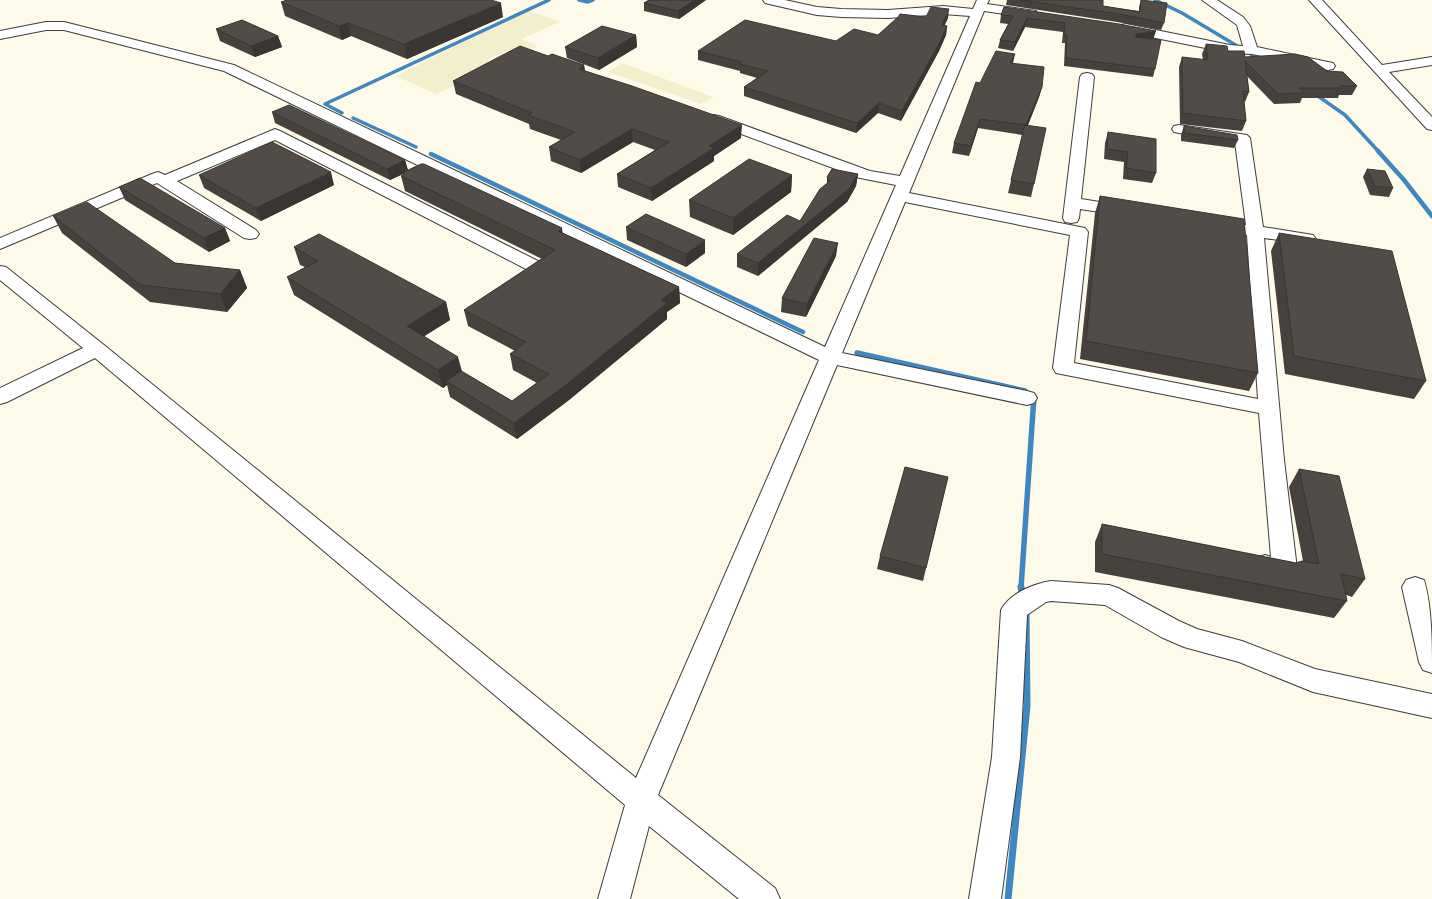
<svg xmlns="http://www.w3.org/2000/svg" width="1432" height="899" viewBox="0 0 1432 899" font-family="Spectral,serif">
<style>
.farmland{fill:#f1efcc}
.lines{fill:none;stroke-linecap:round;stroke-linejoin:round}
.stream-far3{stroke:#3e87c2;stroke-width:3.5}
.stream-far2{stroke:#3e87c2;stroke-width:4.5}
.stream-far1{stroke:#3e87c2;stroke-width:5.5}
.stream{stroke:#3e87c2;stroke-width:7}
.minor-casing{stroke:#3d3d3d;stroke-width:2}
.minor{fill:#fff;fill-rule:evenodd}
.wall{fill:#47413e}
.shaded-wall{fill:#393532}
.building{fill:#524c48;stroke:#393532}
</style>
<rect width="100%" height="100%" fill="#fdfae9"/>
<!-- farmland -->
<g class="farmland">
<path d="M527,10L560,22L521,39L538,46L521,56L506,51L487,60L498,64L436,94L396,76Z"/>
<path d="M622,63L713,97L701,104L608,72Z"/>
</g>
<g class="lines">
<!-- stream-far3 -->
<g class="stream-far3">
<path d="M579,0L588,2L593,0"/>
<path d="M1155,0L1182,13L1259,59"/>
<path d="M1315,94L1345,115L1379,152"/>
<path d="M342,113L325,104L549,0"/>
<path d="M353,118L416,147"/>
</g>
<!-- stream-far2 -->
<g class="stream-far2">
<path d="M1378,151L1404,180L1432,216"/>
<path d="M431,154L803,332"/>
</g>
<!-- stream-far1 -->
<g class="stream-far1">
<path d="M857,353L1025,391"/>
<path d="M1021,588L1034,396"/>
</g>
<!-- stream -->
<g class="stream">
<path d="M1021,587L1023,596"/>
<path d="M1008,899L1027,706L1026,609"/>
</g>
<!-- minor casing -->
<g class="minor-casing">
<g id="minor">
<path d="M763,0H785L817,7L841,9L888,10L943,6L973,9L977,0H989L987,4L1036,11L1038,14L1036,17L1032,18L984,11L909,193L1085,228L1088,232L1074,363L1258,399L1247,235L1234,233L1231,229L1234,225H1246L1235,142L1179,133L1174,132L1172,129L1174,126L1179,125L1247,135L1250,138L1263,227L1307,234L1313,235L1316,239L1313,243L1307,244L1264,238L1284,460L1297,569L1294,576L1285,579L1256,572L1253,565L1256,558L1265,555L1271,557L1259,413L1056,373L1053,368L1070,235L905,202L842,353L1027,391L1034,393L1037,398L1034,403L1027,405L837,365L658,795L775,888L780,899H739L649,826L630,899H598L625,805L95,358L7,402L0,404V388L83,348L0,280V266L6,267L104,345L636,778L819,360L224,71L64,30H46L0,39V31L46,22H64L234,65L825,347L896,185L860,178L709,122L707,119L709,116L714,115L719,116L870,171L900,176L970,16L943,14L888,18L841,17L817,15L765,3Z"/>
<path d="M1202,0H1217L1243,17L1250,26L1257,47L1328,62L1333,63L1335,66L1333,69L1328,70L1252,54L1230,53L1126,32L1121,31L1120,28L1121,25L1126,24L1230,45L1243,46L1237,25Z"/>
<path d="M1309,0H1322L1382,65L1432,57V65L1389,72L1432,117V130L1427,129Z"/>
<path d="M1087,73L1092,74L1094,77L1081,199L1125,206L1131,207L1133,211L1131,215L1125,216L1080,209L1079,218L1077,222L1071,223L1065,222L1063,218L1080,77L1082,74Z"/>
<path d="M275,129L280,131L540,262L543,266L540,270L534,271L528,270L275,140L177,181L256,230L259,234L256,238L250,239L244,238L157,183L0,249V238L152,174L158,172L165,175Z"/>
<path d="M1415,577L1424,580C1432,606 1432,645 1432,673L1423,670L1419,662L1402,587L1406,580Z"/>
<path d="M1051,581L1109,585L1118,588L1179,621L1197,629L1242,641L1315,669L1432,694V718L1313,692L1239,662L1184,647L1161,637L1105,605L1051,601L1046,602L1027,615L1020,757L1001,899H969L992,757L1001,610C1010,593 1033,584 1051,581Z"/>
</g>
</g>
<!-- minor -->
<use href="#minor" class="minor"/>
</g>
<!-- wall -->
<g class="wall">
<path d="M649,0H706L679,19L644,11V3Z"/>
<path d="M1007,0H1103V6L1139,11V7L1141,0L1164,23L1161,30L1117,22L1006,5Z"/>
<path d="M281,2L503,17L407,59L351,36L342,40L285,16Z"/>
<path d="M1004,7L1153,39L1155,69L1153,77L1064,66L1065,43H1062L1063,32L1025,27L1013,51L998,48L1000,40L1008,24L1000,23L1001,15Z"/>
<path d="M948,18L944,26H947L946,35L939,51L901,121L878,113L856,133L744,96V87L757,78L740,73V71L698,60V51L836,41L878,35Z"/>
<path d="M216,29L278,36L282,47L255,57L220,41Z"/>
<path d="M636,35L637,47L599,70L567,58L565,47Z"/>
<path d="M1206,44L1228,51L1245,57L1327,71L1357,86L1352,95H1339L1338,98H1302L1300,103L1274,104L1247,76L1249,92L1245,102L1244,101L1246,121L1242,131L1180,124L1179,67L1182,57L1203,60L1202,54Z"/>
<path d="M548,56L584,65L585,71L741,138L714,156V161L652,201L618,187L617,174L655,150L633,142L581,173L551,161L549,147L561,140L530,129L529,124L456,94L453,81Z"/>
<path d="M1013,63L1042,87L1039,97L1028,125L1034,184L1031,197L1008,193L1022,135L978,128L969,156L952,153L954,143L980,83Z"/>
<path d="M272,112L405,160L408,170L563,233L679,287L680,303L667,312V319L569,400L517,439L450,397L447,385L443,388L294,295L287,277L305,267L300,265L294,247L446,302L450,320L424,336L462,371L512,401L537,383L513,370L510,354L515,351L468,326L464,310L542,259L405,191L401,176L403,175V174L390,180L275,123Z"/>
<path d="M1184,126L1238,140L1234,148L1181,141V135Z"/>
<path d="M1108,132L1156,173L1152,183L1123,179L1124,162L1104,159L1105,143Z"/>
<path d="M1367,169L1393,188L1389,197L1370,195L1363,177Z"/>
<path d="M858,174L856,186L847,202L758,276L737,267V254L800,221L827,184V177Z"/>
<path d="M199,175L334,185L261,221L204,188Z"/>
<path d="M792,175L791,192L733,235L690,217L689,200Z"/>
<path d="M119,187L225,228L230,241L209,252L125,200Z"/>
<path d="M1100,196L1258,373L1249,391L1080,359L1095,213Z"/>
<path d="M53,216L175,263L240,270L247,288L227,312L150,302L62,233Z"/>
<path d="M626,227L705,253L686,267L627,240Z"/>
<path d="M1279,233L1426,381L1414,399L1285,374L1271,251Z"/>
<path d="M836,256L806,317L781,312L782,298Z"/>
<path d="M1299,469L1365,579L1352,597L1346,595L1347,601L1334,618L1095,572V542L1102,524L1296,563L1303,561L1289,487Z"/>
<path d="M948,477L923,581L877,569L880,556Z"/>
</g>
<!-- shaded-wall -->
<g class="shaded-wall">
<path d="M695,0H706L679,19L678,11Z"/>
<path d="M501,3L503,17L407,59L404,44Z"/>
<path d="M949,9L948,18L940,35L942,25Z"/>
<path d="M1027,18L1025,27L1013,51L1015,42Z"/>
<path d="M348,23L351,36L342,40L339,26Z"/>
<path d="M947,26L946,35L939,51L901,121L902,111Z"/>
<path d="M1156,31L1153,40L1133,42L1136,34Z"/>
<path d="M636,35L637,47L599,70L598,58Z"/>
<path d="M278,36L282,47L255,57L251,46Z"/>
<path d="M1015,54L1013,63H1010Z"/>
<path d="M584,65L586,78L579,69Z"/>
<path d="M1042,87L1039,97L1024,135L1026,125Z"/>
<path d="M879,103L878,113L856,133L857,123Z"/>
<path d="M980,119L978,128L969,156L971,146Z"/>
<path d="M742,125L741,138L714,156V161L652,201L651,188L709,146Z"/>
<path d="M632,129L633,142L581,173L580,160Z"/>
<path d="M405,160L408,171L402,173L403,174L390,180L387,169Z"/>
<path d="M331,172L334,185L261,221L256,208Z"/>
<path d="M858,174L856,186L847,202L758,276V263Z"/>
<path d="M792,175L791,192L733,235V218Z"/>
<path d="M225,228L230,241L209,252L204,238Z"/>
<path d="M562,228L564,244L558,231Z"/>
<path d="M705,240V253L686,267V254Z"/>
<path d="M838,243L836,256L806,317L807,304Z"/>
<path d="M240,270L247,288L227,312L220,294Z"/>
<path d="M679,287L680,303L667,312V319L569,400L517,439L514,423L661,300Z"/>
<path d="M446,302L450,320L412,344L407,326Z"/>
<path d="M458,357L463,375L446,381L447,385L443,388L438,370Z"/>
</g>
<!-- building -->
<g class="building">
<path d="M287,0H491L501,3L404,44L348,23L339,26L281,2Z"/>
<path d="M649,0H695L678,11L644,3Z"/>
<path d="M1020,0H1103V6L1140,12L1141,0L1167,3L1164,23L1119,14Z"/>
<path d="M931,7L949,9L942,25L947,26L940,42L902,111L879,103L857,123L744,87L768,71L740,64L742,62L698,51L745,20L836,41L854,29L878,35L898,17L900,14L926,17Z"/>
<path d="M1004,7L1119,24L1156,31L1136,34V37L1161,40L1155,69L1066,58L1067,35L1064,34L1065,23L1027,18L1015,42L1000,40L1013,16L1001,15Z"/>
<path d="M242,20L278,36L251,46L216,29Z"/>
<path d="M602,26L636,35L598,58L565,47Z"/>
<path d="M1206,44L1227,46L1228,51H1244L1245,57L1295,54L1308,57L1327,71L1343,72L1357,86H1340L1342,88H1299L1304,93L1278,94L1245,61L1249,92L1243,91L1246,121L1183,113L1182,57L1208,60Z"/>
<path d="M520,46L548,56L552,54L584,65L579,69L632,86L742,125L709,146L714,148L651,188L617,174L669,142L632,129L580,160L549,147L575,132L528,115L532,113L453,81Z"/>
<path d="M996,51L1015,54L1010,63L1044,67L1042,87L1026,125L980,119L971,146L954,143L976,82L980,83Z"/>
<path d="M289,105L405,160L387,169L272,112Z"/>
<path d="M1025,125L1046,128L1034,184L1011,180Z"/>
<path d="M1184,126L1237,135L1238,140L1184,133Z"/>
<path d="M1108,132L1156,139V173L1126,168L1128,152L1107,149Z"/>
<path d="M272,142L331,172L256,208L199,175Z"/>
<path d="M749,159L792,175L733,218L689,200Z"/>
<path d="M421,164H424L562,228L558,231L679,287L661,300L667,303L567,384L514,423L446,381L461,371L512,401L549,374L510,354L526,342L464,310L555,250L401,176L405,174L402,173Z"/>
<path d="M832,169L858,174L849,189L758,263L737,254L787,215L800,221L820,189L830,181L827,177Z"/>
<path d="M1367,169L1385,171L1393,188L1375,186Z"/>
<path d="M140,178L225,228L204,238L119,187Z"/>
<path d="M1100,196L1244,219L1258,373L1086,341Z"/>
<path d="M87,202L175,263L240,270L220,294L141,285L53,216Z"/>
<path d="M646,214L705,240L686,254L626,227Z"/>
<path d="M1279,233L1392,251L1426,381L1294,356Z"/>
<path d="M319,234L446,302L407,326L458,357L438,370L287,277L318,261L294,247Z"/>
<path d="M814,238L838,243L807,304L782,298Z"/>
<path d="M905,467L948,477L926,568L880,556Z"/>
<path d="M1299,469L1339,476L1365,579L1341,574L1347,601L1102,554V524L1296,563L1302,561L1319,564Z"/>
</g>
</svg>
